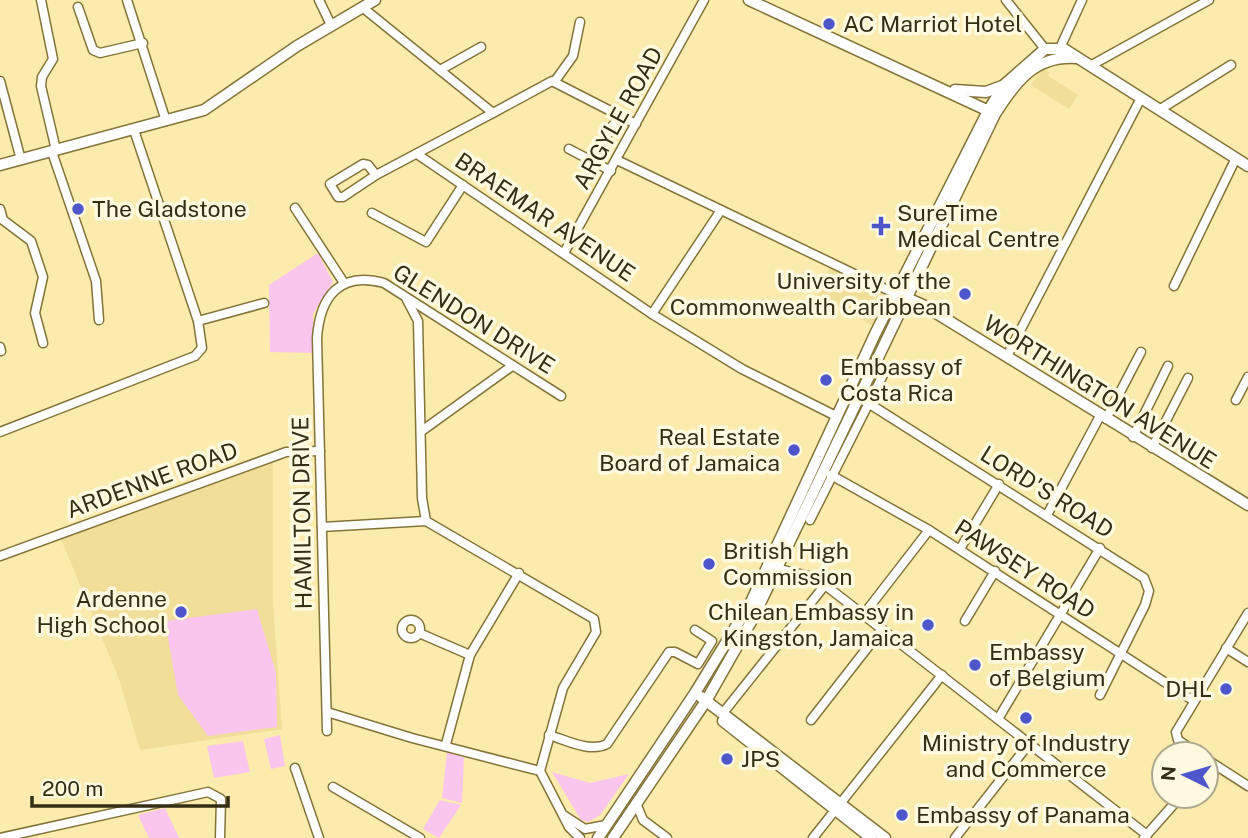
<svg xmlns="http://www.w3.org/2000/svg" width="1248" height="838" viewBox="0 0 1248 838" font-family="'Public Sans',sans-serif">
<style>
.built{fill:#f1de98}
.green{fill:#fbc6ee}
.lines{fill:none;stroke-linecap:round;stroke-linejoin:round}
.minor-casing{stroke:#837439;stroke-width:11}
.major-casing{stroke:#837439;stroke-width:13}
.minor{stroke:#fff;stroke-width:8}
.major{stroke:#fff;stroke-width:10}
.poi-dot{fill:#4e56cc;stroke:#fff9e0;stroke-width:2.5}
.labels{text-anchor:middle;stroke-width:7;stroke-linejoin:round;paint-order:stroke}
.poi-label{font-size:23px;fill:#342e15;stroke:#fff9e0;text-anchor:start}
.street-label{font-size:23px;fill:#342e15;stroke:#fff9e0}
</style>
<rect width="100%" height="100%" fill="#fbebad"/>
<!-- built -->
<g class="built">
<path d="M1042,68L1049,72L1048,76L1078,95L1069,109L1031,85Z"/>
<path d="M830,267L882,292L885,300L874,326L818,296Z"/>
<path d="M273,461V604L282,729L140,750L119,679L61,539Z"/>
</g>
<!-- green -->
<g class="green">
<path d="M318,253L333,282L313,314V353L270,352L269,285Z"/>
<path d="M257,609L276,673L277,727L208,736L178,695L165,621Z"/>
<path d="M280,735L285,766L271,769L264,739Z"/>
<path d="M243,741L250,772L214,778L207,746Z"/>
<path d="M447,752L464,757L462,803L442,798Z"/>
<path d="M552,772L590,783L629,774L600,815L588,822L581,820Z"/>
<path d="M440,800L461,805L439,838L423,829Z"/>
<path d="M165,808L179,838H149L138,815Z"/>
</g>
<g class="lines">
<!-- minor casing -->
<g class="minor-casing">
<g id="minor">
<path d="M41,0L53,59L42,77L41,86L56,150"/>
<path d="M127,0L166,121"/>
<path d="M319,0L331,25"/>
<path d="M1006,0L1045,49"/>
<path d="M78,7L93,50L100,53L143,43"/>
<path d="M362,7L493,113L552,81L636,124"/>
<path d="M1060,48L1082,0"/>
<path d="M1090,66L1209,0"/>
<path d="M440,70L481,47"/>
<path d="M0,81L21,160"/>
<path d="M555,81L573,56L580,22"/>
<path d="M1159,110L1231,65"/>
<path d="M569,149L611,171"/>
<path d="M52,152L96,281L99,320"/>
<path d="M417,154L652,314L742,369L836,416"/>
<path d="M617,160L894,293"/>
<path d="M592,161L613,125"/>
<path d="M376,175L368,165L363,164L330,184L338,197H343L376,175L493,113"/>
<path d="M295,208L344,283"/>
<path d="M0,209L3,220L31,241L43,277L35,313L43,343"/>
<path d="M372,213L426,242L463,185"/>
<path d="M564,253L704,0"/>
<path d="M1174,286L1236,158"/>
<path d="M407,300L418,321L422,498L426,521"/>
<path d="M652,314L721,210"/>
<path d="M198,321L264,303"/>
<path d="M0,347L1,351"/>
<path d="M1007,356L1141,98"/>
<path d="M857,396L1144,578L1149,591L1145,605L1100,695"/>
<path d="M1236,400L1248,377"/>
<path d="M1106,419L1141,352"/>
<path d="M423,430L512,366"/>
<path d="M0,432L195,356L202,348L198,321L134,130"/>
<path d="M1133,437L1168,366"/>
<path d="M1152,448L1188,378"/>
<path d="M831,475L929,530L1194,701"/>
<path d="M1047,515L1100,416"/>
<path d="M810,520L885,371"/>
<path d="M322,527L426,521L594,619L596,632L563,688L540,771"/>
<path d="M960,549L999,484"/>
<path d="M0,556L286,452L320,451"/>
<path d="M779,569L813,577L825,585L1147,835"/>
<path d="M864,614L929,530"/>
<circle cx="411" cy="629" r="9"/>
<path d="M965,621L995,571"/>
<path d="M419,633L470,655"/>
<path d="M1226,648L1248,662"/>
<path d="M327,712L412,738L540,771"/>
<path d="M723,713L825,585"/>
<path d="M998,719L1100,548"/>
<path d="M811,720L882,629"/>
<path d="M327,731L317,338C320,296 340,271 384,283L561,396"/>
<path d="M549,735C566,740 590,753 607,744L669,652H675L698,664L712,641L695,630"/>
<path d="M446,744L470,655L519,573"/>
<path d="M1199,754L1178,740L1176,732L1248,613"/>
<path d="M1206,759L1248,786"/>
<path d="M295,768L319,838"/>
<path d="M540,771L569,827L580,838"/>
<path d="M333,787L420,838"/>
<path d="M636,803L643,820L667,838"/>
<path d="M565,816L585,829L606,825"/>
<path d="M0,838L208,792L221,799L220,838"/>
<path d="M813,838L942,675"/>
<path d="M955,838L1028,745"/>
<path d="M1144,838L1181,796"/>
</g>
</g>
<!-- major casing -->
<g class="major-casing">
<g id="major">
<path d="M749,0L991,112"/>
<path d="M955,90L986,92L1002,86"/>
<path d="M0,165L204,110L297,46L375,0"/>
<path d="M902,296L923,305L1248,505"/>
<path d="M701,697L885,838"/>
<path d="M723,721L871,838"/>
<path d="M598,838L695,693L751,602L876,332L988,111L1004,85L1045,49H1064L1248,166"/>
<path d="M613,838L706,701L752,620L995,114C1016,81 1035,55 1077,58"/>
</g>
</g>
<!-- minor -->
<use href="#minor" class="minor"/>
<!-- major -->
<use href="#major" class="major"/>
</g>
<!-- markers -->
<g class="poi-dot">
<circle cx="829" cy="24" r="7"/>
<circle cx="78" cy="209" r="7"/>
<path d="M877.5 215.5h7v7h7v7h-7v7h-7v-7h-7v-7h7z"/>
<circle cx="965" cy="294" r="7"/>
<circle cx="826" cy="380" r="7"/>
<circle cx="794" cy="450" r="7"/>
<circle cx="709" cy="564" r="7"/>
<circle cx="181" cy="612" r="7"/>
<circle cx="928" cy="625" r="7"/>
<circle cx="975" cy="665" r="7"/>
<circle cx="1226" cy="689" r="7"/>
<circle cx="1026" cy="718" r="7"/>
<circle cx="727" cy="759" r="7"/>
<circle cx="902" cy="815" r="7"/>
</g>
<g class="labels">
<!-- poi labels -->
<g class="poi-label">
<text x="843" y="32">AC Marriot Hotel</text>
<text x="92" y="217">The Gladstone</text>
<text x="897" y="221">SureTime<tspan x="897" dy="26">Medical Centre</tspan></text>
<text x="951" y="289" text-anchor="end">University of the<tspan x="951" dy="26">Commonwealth Caribbean</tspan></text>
<text x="840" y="375">Embassy of<tspan x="840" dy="26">Costa Rica</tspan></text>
<text x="780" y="445" text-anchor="end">Real Estate<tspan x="780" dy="26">Board of Jamaica</tspan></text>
<text x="723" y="559">British High<tspan x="723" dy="26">Commission</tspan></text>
<text x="167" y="607" text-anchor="end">Ardenne<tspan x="167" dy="26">High School</tspan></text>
<text x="914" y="620" text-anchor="end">Chilean Embassy in<tspan x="914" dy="26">Kingston, Jamaica</tspan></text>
<text x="989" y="660">Embassy<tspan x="989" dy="26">of Belgium</tspan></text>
<text x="1212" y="697" text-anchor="end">DHL</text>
<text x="1026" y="751" text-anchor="middle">Ministry of Industry<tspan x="1026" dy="26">and Commerce</tspan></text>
<text x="741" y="767">JPS</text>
<text x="916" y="823">Embassy of Panama</text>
</g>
<!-- street labels -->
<g class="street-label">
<text transform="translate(618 118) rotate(-61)" y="8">ARGYLE ROAD</text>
<text transform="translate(545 217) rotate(34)" y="8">BRAEMAR AVENUE</text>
<text transform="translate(474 319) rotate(32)" y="8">GLENDON DRIVE</text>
<text transform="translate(1100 392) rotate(32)" y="8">WORTHINGTON AVENUE</text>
<text transform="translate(152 480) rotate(-20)" y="8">ARDENNE ROAD</text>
<text transform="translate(1047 492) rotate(32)" y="8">LORD'S ROAD</text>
<text transform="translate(302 513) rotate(-91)" y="8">HAMILTON DRIVE</text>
<text transform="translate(1025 569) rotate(33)" y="8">PAWSEY ROAD</text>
</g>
</g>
<!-- north arrow -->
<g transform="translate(1185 775) rotate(275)"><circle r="33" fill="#fff9e0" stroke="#aea88f" stroke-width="2"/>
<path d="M0-5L12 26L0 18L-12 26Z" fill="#4e56cc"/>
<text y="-10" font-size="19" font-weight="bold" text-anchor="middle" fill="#342e15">N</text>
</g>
<!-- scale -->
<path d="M32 796v10h196v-10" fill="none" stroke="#342e15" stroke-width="3.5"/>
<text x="42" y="796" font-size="21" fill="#342e15" stroke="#fff9e0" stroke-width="5" paint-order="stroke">200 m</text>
</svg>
